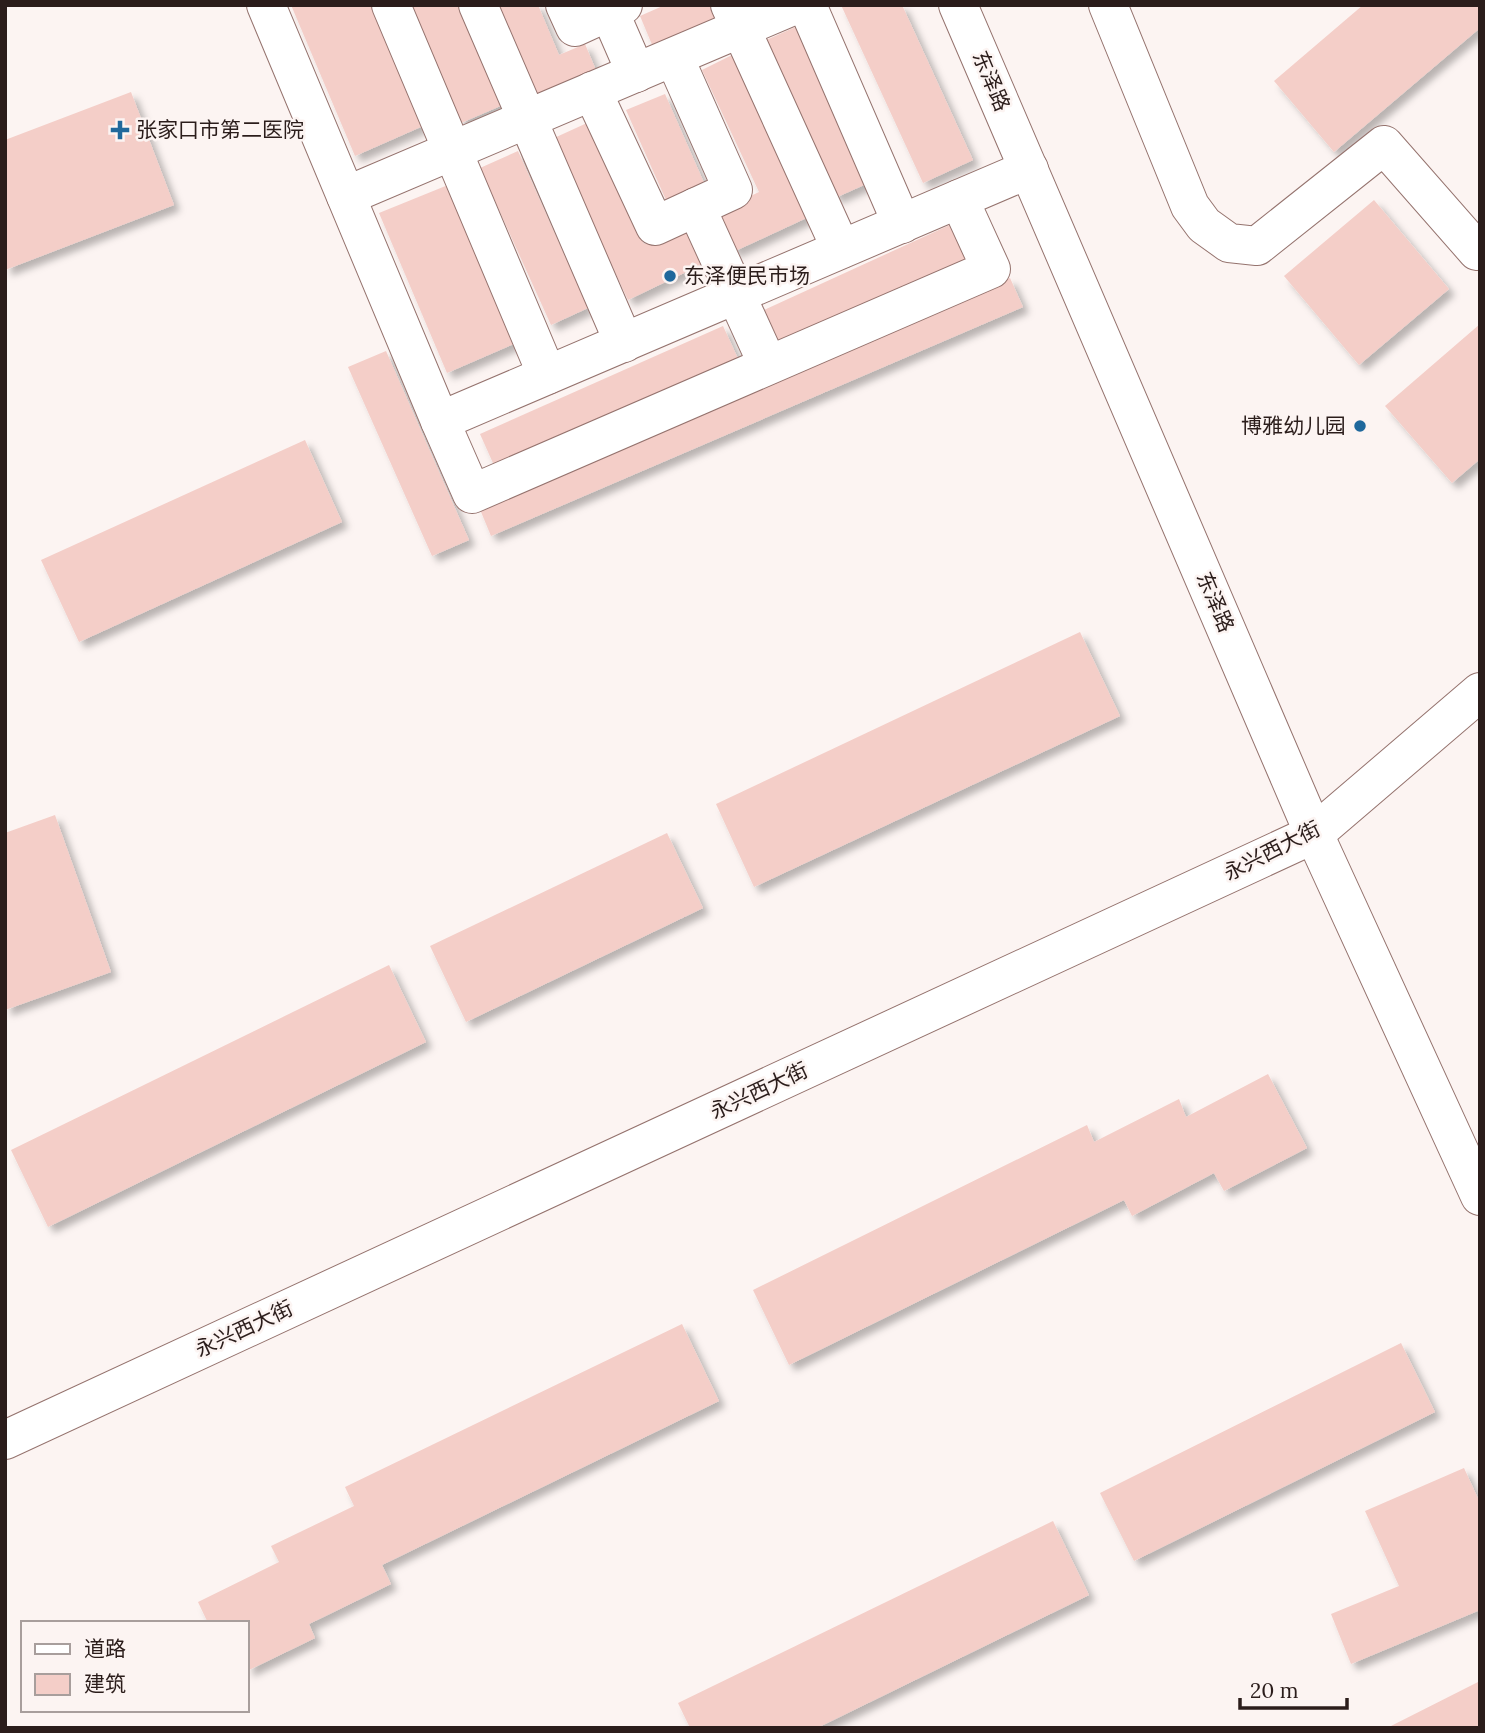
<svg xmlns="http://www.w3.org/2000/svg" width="1485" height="1733" viewBox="0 0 1485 1733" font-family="Lora,'Noto Sans SC',serif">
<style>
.building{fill:#f4cec8;filter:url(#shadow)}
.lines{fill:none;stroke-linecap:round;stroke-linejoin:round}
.minor-casing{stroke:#95736e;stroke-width:40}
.major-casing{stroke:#95736e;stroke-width:40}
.minor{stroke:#fff;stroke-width:38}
.major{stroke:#fff;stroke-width:38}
.poi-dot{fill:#1f689c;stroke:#fcf4f2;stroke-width:2.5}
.labels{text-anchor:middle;stroke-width:5;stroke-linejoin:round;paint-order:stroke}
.street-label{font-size:21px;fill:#2b1d1b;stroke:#fcf4f2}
.poi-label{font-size:21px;fill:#2b1d1b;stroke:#fcf4f2;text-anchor:start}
</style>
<defs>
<filter id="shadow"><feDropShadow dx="6" dy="6" stdDeviation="3.5" flood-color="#0004"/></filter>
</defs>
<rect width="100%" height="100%" fill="#fcf4f2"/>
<!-- building -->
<g class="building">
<path d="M291,5H372L423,126L355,156Z"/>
<path d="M409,5H462L505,104L461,123Z"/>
<path d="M491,5H538L559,55L585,44L598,75L533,103Z"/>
<path d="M665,5H713L719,19L653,47L640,16Z"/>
<path d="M841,5H902L973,160L923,183Z"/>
<path d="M1363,5H1480V28L1334,152L1274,81Z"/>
<path d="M802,24L873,181L835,198L764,41Z"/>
<path d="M736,53L813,215L733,252L715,213L759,192L702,70Z"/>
<path d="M131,92L174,205L5,270V140Z"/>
<path d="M665,94L708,192L670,209L626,110Z"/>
<path d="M587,123L644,244L688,223L707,262L628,300L552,139Z"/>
<path d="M518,151L588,308L551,325L480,168Z"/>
<path d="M448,185L516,343L447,373L379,213Z"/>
<path d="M1374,200L1449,289L1359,365L1284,276Z"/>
<path d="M954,223L970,259L779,345L764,310Z"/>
<path d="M1010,278L1023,307L491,536L479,507Z"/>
<path d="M1480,324V459L1452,483L1385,406Z"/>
<path d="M723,326L740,363L497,472L480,434Z"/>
<path d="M386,351L469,540L432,556L348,367Z"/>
<path d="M305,440L342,522L79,642L41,560Z"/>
<path d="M1080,632L1120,716L754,887L716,804Z"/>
<path d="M55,815L111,972L5,1010V833Z"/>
<path d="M667,833L703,908L466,1022L430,946Z"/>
<path d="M389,965L426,1042L48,1227L11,1150Z"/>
<path d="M1268,1074L1307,1148L1224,1191L1214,1173L1132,1216L1124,1200L789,1365L753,1290L1087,1125L1094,1142L1179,1099L1186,1117Z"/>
<path d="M682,1324L719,1401L382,1565L391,1584L309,1624L315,1638L247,1671V1623H208L198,1602L279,1562L271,1546L354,1506L345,1487Z"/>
<path d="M1401,1343L1435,1412L1134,1561L1100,1493Z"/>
<path d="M1464,1468L1480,1503V1610L1351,1664L1331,1614L1399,1586L1365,1511Z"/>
<path d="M1053,1521L1089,1595L817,1728H690L678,1703Z"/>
<path d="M1480,1681V1728H1387Z"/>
</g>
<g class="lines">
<!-- minor casing -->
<g class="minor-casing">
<g id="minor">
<path d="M266,5L440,421L1029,169"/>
<path d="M391,5L547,375"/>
<path d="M478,5L624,343"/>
<path d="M565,5L575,27L623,5"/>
<path d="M730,5L841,249"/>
<path d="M807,5L902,224"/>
<path d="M1108,5L1190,206L1204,225L1229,243L1257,246L1384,145L1477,251L1480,249"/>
<path d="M609,11L636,73"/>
<path d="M592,91L655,226L733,190L674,57"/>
<path d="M346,196L795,5"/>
<path d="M696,207L768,365"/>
<path d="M440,421L472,494L991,269L959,199"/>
</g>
</g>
<!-- major casing -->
<g class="major-casing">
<g id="major">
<path d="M958,5L1314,834L1480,1196"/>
<path d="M5,1440L1314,834L1480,692"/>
</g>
</g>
<!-- minor -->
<use href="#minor" class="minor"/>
<!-- major -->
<use href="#major" class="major"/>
</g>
<!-- markers -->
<g class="poi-dot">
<path d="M116.5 119.5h7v7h7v7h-7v7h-7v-7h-7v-7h7z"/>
<circle cx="670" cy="276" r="7"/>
<circle cx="1360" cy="426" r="7"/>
</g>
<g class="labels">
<!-- street labels -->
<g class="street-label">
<text transform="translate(991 81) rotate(67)" y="7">东泽路</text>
<text transform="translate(1215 602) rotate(67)" y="7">东泽路</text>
<text transform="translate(1272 851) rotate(-27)" y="7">永兴西大街</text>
<text transform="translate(759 1091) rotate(-25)" y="7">永兴西大街</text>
<text transform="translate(244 1329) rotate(-25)" y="7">永兴西大街</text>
</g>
<!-- poi labels -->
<g class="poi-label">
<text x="136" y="137">张家口市第二医院</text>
<text x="684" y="283">东泽便民市场</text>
<text x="1346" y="433" text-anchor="end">博雅幼儿园</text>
</g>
</g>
<!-- border -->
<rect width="1485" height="1733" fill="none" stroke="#2b1d1b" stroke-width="14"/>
<!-- legend -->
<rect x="21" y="1621" width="228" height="91" fill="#fcf4f2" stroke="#a89e9c" stroke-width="2"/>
<rect x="35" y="1644" width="35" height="10" fill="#ffffff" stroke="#a89e9c" stroke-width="2"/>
<text x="84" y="1656" font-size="21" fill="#2b1d1b">道路</text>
<rect x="35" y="1674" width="35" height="21" fill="#f4cec8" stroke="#a89e9c" stroke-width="2"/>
<text x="84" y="1691" font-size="21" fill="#2b1d1b">建筑</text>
<!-- scale -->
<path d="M1240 1698v10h107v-10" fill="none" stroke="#2b1d1b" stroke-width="3.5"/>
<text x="1250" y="1698" font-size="21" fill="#2b1d1b" stroke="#fcf4f2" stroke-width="5" paint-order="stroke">20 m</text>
</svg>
